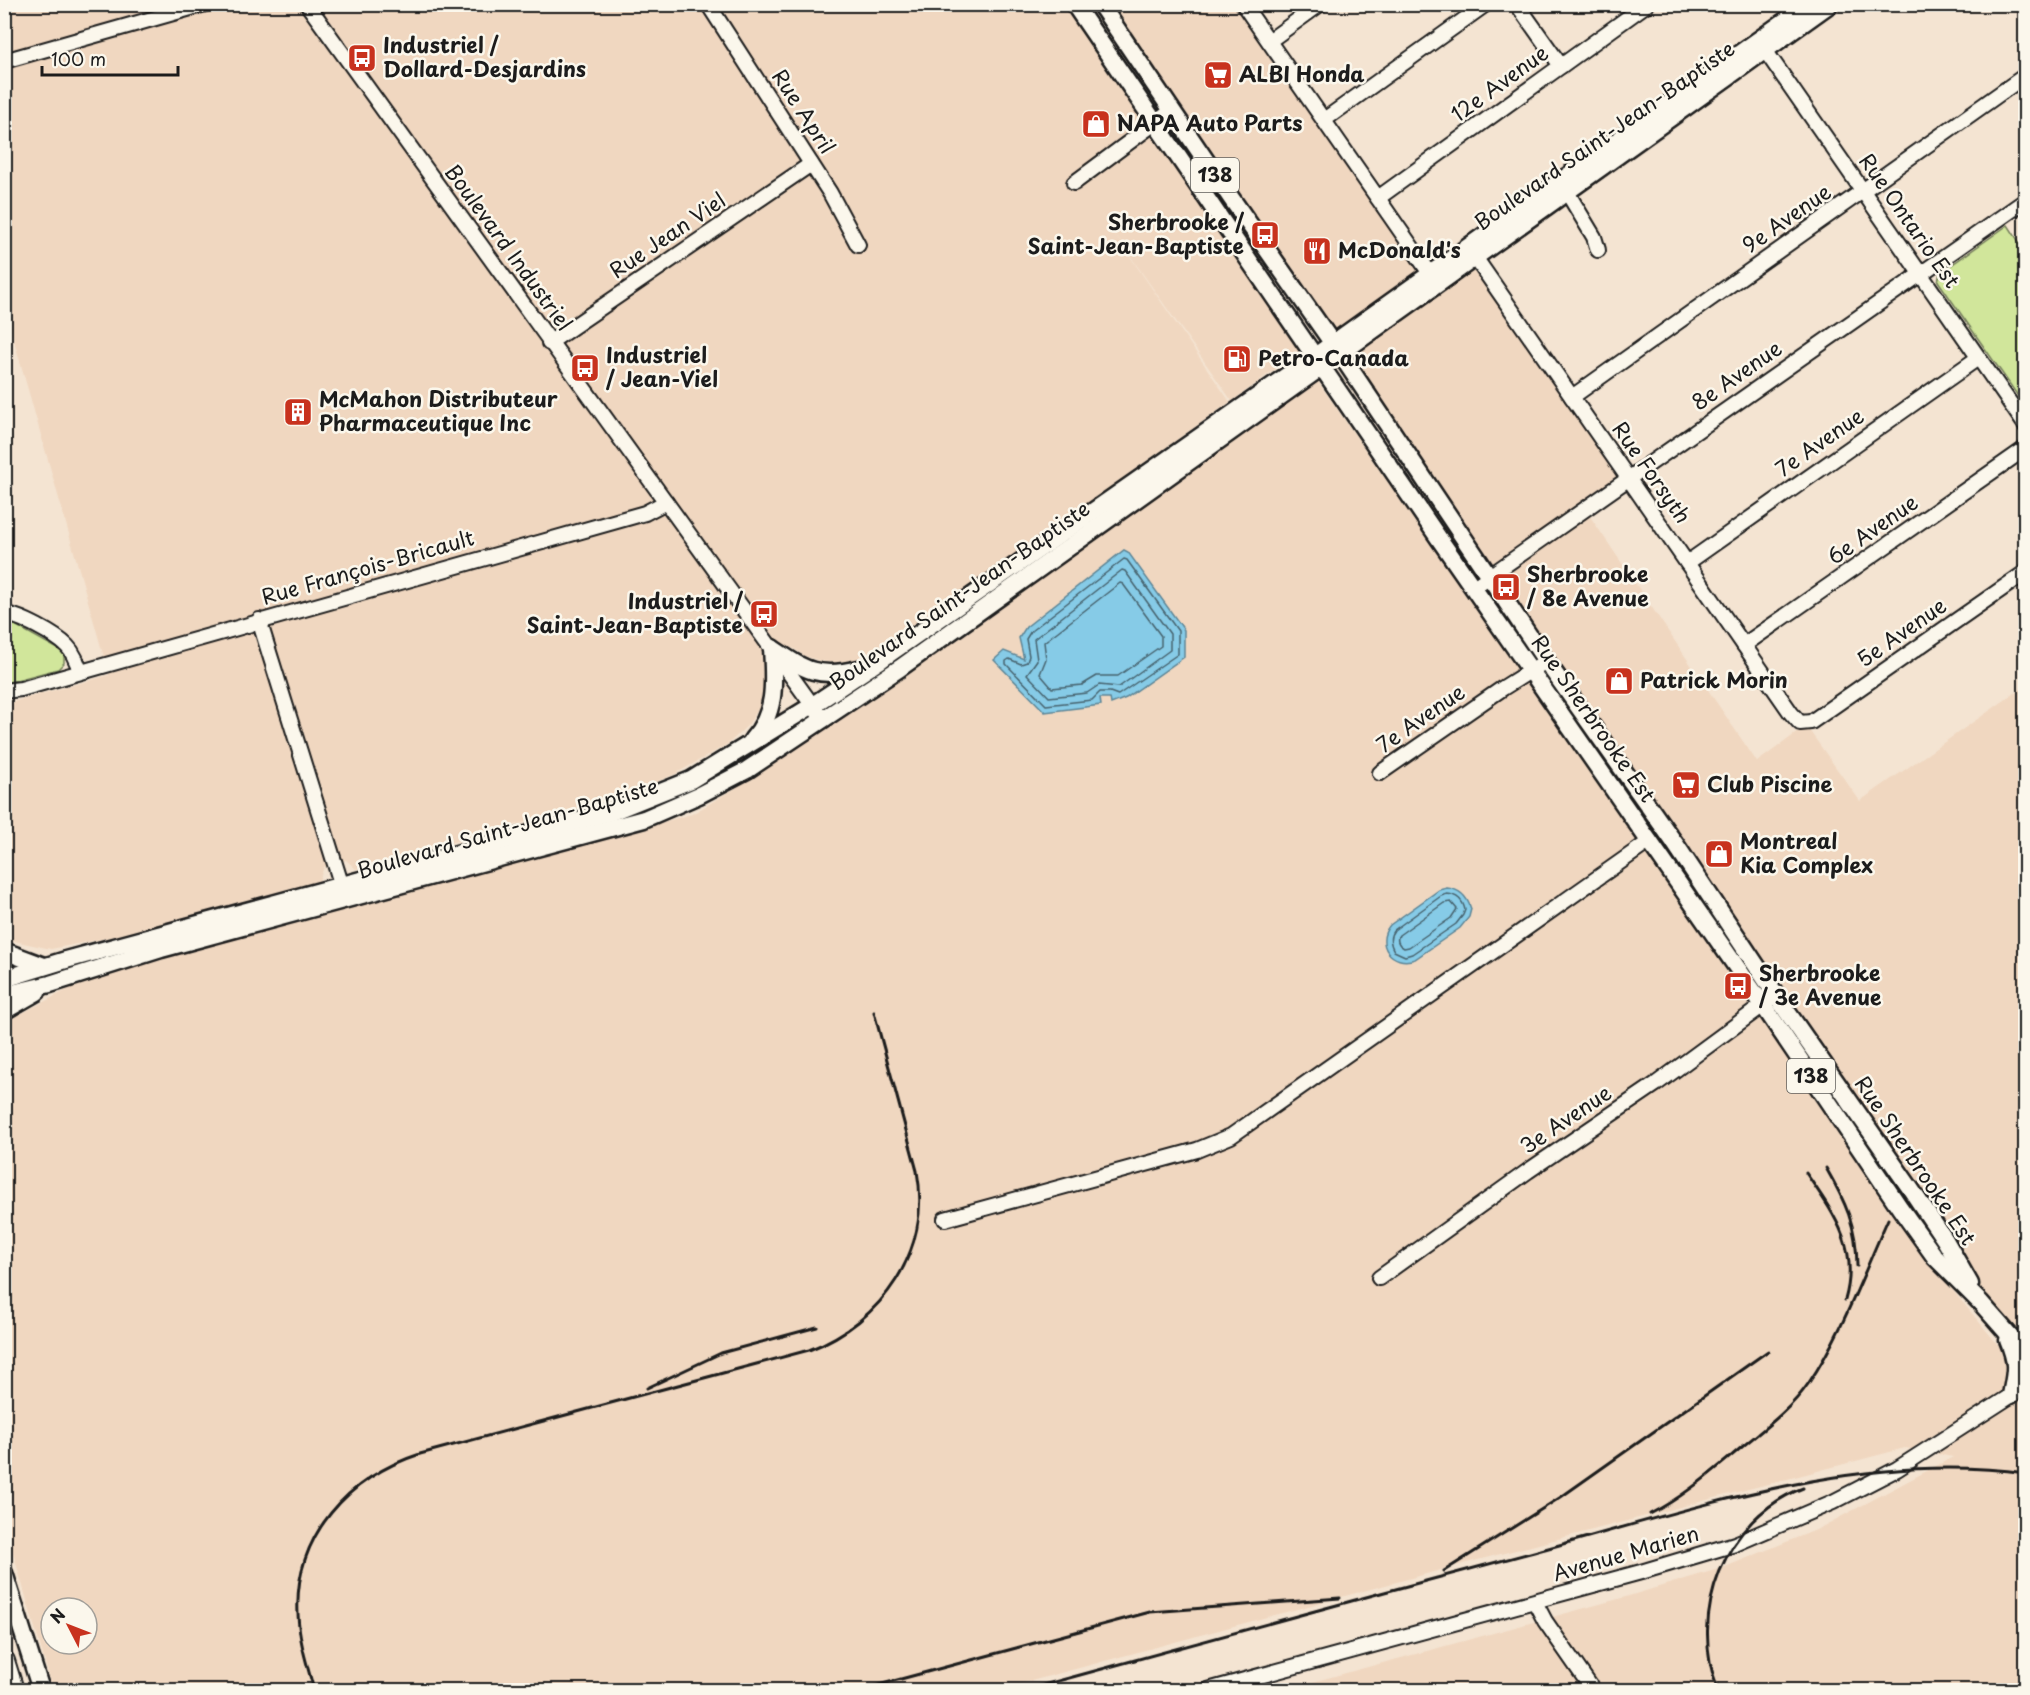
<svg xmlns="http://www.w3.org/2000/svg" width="2030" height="1695" viewBox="0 0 2030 1695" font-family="'Playpen Sans',sans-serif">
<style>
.built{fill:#f0d7c0;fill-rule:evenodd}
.green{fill:#d1e69b;stroke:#76815c;stroke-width:1.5}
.water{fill:#86cbe7;stroke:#5c8596;stroke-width:1.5}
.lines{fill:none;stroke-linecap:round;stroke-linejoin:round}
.shore{stroke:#46626d;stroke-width:1.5}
.minor-casing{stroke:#1c1c1c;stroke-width:18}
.major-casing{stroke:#1c1c1c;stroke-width:21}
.highway-casing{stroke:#1c1c1c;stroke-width:24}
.minor{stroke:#fbf7ec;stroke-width:14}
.major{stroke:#fbf7ec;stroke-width:16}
.highway{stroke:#fbf7ec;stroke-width:20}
.rail{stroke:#1c1c1c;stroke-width:3}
.labels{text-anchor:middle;stroke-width:5;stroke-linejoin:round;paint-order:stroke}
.shield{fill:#fbf7ec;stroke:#5f5e5a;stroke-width:1.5}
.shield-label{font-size:20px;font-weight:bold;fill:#1c1c1c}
.poi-label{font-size:21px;font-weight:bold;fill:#1c1c1c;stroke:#fbf7ec;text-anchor:start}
.street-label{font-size:21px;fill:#1c1c1c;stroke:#fbf7ec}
</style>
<rect width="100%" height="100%" fill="#f4e4d2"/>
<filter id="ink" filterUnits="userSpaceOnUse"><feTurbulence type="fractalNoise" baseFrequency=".0167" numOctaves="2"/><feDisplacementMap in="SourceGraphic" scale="12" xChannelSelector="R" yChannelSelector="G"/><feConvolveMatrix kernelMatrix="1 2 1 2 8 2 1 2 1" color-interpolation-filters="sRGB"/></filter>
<g filter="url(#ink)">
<!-- built -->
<g class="built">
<path d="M1074,4L1308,345L1232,401L1098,210L1230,402L970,586L860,659L836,663L820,661L805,656L793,648L762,666L764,689L759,708L748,725L728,744L675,774L623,795L356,869L346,860L324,867L319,881L107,938L51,949L5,939V704L109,675L8,319H5V5Z"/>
<path d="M1102,5H1242L1429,273L1467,247L1629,478L1585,509L1757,762L1806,726L1860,801L2025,686V1690H1283L1622,1598L1725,1567L1816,1530L1953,1457L1905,1448L1474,1561L998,1690H53L5,1525V1022L86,980L692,814L734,789L1177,477L1314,376L1929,1262L2005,1353L2022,1369ZM51,1608H87V1644H51Z"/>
</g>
<!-- green -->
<g class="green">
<path d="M2008,225L2025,251V406L1938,281L1940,273Z"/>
<path d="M5,623L15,625L58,649L64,654V663L58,669L5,683Z"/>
</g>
<!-- water -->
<g class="water">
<path d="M1124,550L1128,552L1184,630V657L1126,698L1111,704L1110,698H1100L1101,705L1045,712L994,660L1004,651L1024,659L1019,638L1026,627Z"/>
<path d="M1447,888C1460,889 1467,896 1471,909L1469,917L1460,928L1415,959C1392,967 1374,944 1390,925L1439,890Z"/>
</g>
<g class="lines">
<!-- shore -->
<g class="shore">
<path d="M1124,559L1127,560L1178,631V654L1118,695L1110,692H1100L1092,700L1046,705L1006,664V661L1009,659L1021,664L1027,662L1029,656L1026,639L1031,631Z"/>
<path d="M1122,570L1125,571L1170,634V650L1119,687L1099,685L1087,693L1049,697L1027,674L1037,660L1034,639Z"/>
<path d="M1120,583L1123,584L1161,636V646L1118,676H1097L1082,685L1052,688L1040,674L1046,659L1044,642Z"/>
<path d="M1447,894C1457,895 1463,900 1465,910L1463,915L1456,924L1412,954L1405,956L1394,951C1390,944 1389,936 1394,930L1441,896Z"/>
<path d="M1451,902L1457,909L1451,918L1409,947L1404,948C1398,945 1396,940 1399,935L1444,903Z"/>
</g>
<!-- minor casing -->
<g class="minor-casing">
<g id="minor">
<path d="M307,4L823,720"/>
<path d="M708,4L830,193L858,245"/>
<path d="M1243,4L1436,282"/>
<path d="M1517,4L1561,66"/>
<path d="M1269,41L1320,4"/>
<path d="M1760,43L2026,426"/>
<path d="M4,61L205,4"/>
<path d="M1324,120L1486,4"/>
<path d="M1074,183L1171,111"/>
<path d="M1567,192L1594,237L1598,250"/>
<path d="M1378,198L1647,4"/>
<path d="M1470,250L1791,713L1800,723L1811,722L2026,572"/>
<path d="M549,343L811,164"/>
<path d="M1572,397L2026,75"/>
<path d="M1687,563L1978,358"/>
<path d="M1474,587L2026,200"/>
<path d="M4,614C20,615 56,635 67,646C74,653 77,662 80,671"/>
<path d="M259,620L344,893"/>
<path d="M1744,645L2026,448"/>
<path d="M4,691L21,689L645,513L666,502"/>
<path d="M1380,773L1503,688L1546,661"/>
<path d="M945,1219L1197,1150L1231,1136L1650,841"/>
<path d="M1379,1278L1528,1171L1656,1084L1770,1000"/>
<path d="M1535,1602L1545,1621L1593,1690"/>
<path d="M1208,1690L1641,1572L1735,1544L1833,1502L1897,1469L2026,1386"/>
</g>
</g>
<!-- major casing -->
<g class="major-casing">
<g id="major">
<path d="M1074,4L1440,540L1763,1005L1900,1208L1935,1257L1981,1303L2026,1354"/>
<path d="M1100,4L1231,198L1347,364L1546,661L1674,842L1788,1013L1910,1188L1945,1240L1970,1284"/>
<path d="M772,648C805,670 817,679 859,669"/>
<path d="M752,740C777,713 774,681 772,648"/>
<path d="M4,951L44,966"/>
<path d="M4,979L66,960L611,812L691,780L813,705L882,659L1315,356L1809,4"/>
<path d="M4,995L50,984L161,949L644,819L699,795L747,770L900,668L1830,4"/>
<path d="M4,1011L37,992"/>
<path d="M2008,1340C2018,1364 2016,1370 2011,1395"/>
<path d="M4,1573L41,1690"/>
</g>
</g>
<!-- highway casing -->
<g class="highway-casing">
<path id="highway" d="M4,1661L13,1690"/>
</g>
<!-- minor -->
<use href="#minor" class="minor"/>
<!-- major -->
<use href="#major" class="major"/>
<!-- highway -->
<use href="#highway" class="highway"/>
<!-- rail -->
<g class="rail">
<path d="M1826,1168C1845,1201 1857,1226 1857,1266"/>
<path d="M1806,1173C1834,1214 1860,1248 1845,1300"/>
<path d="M647,1388L721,1353L817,1327"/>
<path d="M1650,1514C1684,1497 1713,1471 1742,1447C1765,1428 1791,1409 1808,1384C1842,1334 1863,1274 1888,1219"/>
<path d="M1444,1571L1561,1497L1768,1351"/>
<path d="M314,1690C307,1665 299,1640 298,1614C294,1535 349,1477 420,1454L809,1350C882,1322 932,1251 917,1171L874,1012"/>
<path d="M860,1690L1150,1612L1340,1598"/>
<path d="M1025,1690C1194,1644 1364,1597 1534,1552C1693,1509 1858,1450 2026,1473"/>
<path d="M1718,1690C1688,1614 1724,1518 1803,1488"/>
</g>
</g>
</g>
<!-- icons -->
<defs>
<g id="bus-square" transform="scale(1.5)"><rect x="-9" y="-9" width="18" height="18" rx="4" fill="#c8321e" stroke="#fbf7ec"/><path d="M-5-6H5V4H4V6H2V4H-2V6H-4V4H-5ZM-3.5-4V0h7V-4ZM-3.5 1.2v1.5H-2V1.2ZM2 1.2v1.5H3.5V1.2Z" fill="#fff"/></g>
<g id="supermarket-square" transform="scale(1.5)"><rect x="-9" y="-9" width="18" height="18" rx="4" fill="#c8321e" stroke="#fbf7ec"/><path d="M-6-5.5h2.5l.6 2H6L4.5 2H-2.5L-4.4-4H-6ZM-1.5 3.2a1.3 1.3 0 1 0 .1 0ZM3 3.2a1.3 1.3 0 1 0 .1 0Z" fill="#fff"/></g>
<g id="shop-square" transform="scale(1.5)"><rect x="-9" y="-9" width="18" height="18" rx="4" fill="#c8321e" stroke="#fbf7ec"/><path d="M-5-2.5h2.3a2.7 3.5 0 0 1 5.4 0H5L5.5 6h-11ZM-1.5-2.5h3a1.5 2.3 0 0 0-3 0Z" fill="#fff"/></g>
<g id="restaurant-square" transform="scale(1.5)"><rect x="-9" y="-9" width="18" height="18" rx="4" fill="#c8321e" stroke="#fbf7ec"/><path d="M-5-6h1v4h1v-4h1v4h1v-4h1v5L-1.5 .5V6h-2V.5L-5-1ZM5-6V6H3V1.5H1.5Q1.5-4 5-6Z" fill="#fff"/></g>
<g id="fuel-square" transform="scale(1.5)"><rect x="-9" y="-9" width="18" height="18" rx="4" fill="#c8321e" stroke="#fbf7ec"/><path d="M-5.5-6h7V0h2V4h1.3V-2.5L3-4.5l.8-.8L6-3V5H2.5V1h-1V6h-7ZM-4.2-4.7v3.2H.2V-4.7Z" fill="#fff"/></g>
<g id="building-square" transform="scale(1.5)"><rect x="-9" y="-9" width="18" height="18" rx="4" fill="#c8321e" stroke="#fbf7ec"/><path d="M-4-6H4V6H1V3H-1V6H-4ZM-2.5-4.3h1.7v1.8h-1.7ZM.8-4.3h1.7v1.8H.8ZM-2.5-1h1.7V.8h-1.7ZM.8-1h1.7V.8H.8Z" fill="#fff"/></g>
</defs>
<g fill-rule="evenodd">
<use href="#bus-square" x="362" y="58"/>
<use href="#supermarket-square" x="1218" y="75"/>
<use href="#shop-square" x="1096" y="124"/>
<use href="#bus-square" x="1265" y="235"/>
<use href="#restaurant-square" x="1317" y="251"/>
<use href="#fuel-square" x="1237" y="359"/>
<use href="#bus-square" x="585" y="368"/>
<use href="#building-square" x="298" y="412"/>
<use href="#bus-square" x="1506" y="587"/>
<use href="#bus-square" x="764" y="614"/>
<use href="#shop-square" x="1619" y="681"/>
<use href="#supermarket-square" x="1686" y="785"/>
<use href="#shop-square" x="1719" y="854"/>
<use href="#bus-square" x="1738" y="986"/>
</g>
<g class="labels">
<!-- shield labels -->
<g class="shield">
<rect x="1191" y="158" width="48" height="34" rx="4.5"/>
<rect x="1787" y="1059" width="48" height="34" rx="4.5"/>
</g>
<g class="shield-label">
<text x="1215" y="182">138</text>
<text x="1811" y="1083">138</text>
</g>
<!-- poi labels -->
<g class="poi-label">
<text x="383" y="53">Industriel /<tspan x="383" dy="24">Dollard-Desjardins</tspan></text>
<text x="1239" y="82">ALBI Honda</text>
<text x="1117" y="131">NAPA Auto Parts</text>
<text x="1244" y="230" text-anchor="end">Sherbrooke /<tspan x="1244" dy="24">Saint-Jean-Baptiste</tspan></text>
<text x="1338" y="258">McDonald's</text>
<text x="606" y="363">Industriel<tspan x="606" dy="24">/ Jean-Viel</tspan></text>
<text x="1258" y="366">Petro-Canada</text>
<text x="319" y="407">McMahon Distributeur<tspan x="319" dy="24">Pharmaceutique Inc</tspan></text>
<text x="1527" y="582">Sherbrooke<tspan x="1527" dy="24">/ 8e Avenue</tspan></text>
<text x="743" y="609" text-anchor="end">Industriel /<tspan x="743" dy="24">Saint-Jean-Baptiste</tspan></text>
<text x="1640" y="688">Patrick Morin</text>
<text x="1707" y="792">Club Piscine</text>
<text x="1740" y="849">Montreal<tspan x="1740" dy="24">Kia Complex</tspan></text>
<text x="1759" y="981">Sherbrooke<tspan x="1759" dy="24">/ 3e Avenue</tspan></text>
</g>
<!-- street labels -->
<g class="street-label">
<text transform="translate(1500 84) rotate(-36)" y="7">12e Avenue</text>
<text transform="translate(803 112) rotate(57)" y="7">Rue April</text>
<text transform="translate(1605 136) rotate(-35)" y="7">Boulevard Saint-Jean-Baptiste</text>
<text transform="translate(1787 219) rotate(-35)" y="7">9e Avenue</text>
<text transform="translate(1909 221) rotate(55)" y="7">Rue Ontario Est</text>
<text transform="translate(668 236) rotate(-34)" y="7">Rue Jean Viel</text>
<text transform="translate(508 248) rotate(54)" y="7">Boulevard Industriel</text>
<text transform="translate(1737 376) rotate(-35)" y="7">8e Avenue</text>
<text transform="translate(1820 443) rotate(-35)" y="7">7e Avenue</text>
<text transform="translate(1651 473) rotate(55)" y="7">Rue Forsyth</text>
<text transform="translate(1873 530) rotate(-35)" y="7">6e Avenue</text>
<text transform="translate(368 568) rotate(-16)" y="7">Rue François-Bricault</text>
<text transform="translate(960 596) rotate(-35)" y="7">Boulevard Saint-Jean-Baptiste</text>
<text transform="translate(1902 633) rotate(-35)" y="7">5e Avenue</text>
<text transform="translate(1421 719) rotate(-35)" y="7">7e Avenue</text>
<text transform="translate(1593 719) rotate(55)" y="7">Rue Sherbrooke Est</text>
<text transform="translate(508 829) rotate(-16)" y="7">Boulevard Saint-Jean-Baptiste</text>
<text transform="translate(1566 1120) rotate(-34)" y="7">3e Avenue</text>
<text transform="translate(1915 1161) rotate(56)" y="7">Rue Sherbrooke Est</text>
<text transform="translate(1626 1554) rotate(-16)" y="7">Avenue Marien</text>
</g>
</g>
<!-- margin -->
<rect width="2030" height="1695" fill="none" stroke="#fbf7ec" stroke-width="24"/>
<rect x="12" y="12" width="2006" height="1671" fill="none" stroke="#1c1c1c" stroke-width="2" filter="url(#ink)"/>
<!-- north arrow -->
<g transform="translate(69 1626) rotate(312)"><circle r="28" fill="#fbf7ec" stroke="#a29f99" stroke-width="1.5"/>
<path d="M0-4.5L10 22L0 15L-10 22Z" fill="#c8321e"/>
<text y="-9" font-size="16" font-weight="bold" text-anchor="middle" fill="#1c1c1c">N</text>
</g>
<!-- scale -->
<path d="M42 66v9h136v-9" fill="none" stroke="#1c1c1c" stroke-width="3"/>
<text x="51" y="66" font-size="18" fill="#1c1c1c" stroke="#fbf7ec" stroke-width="4.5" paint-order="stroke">100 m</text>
</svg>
